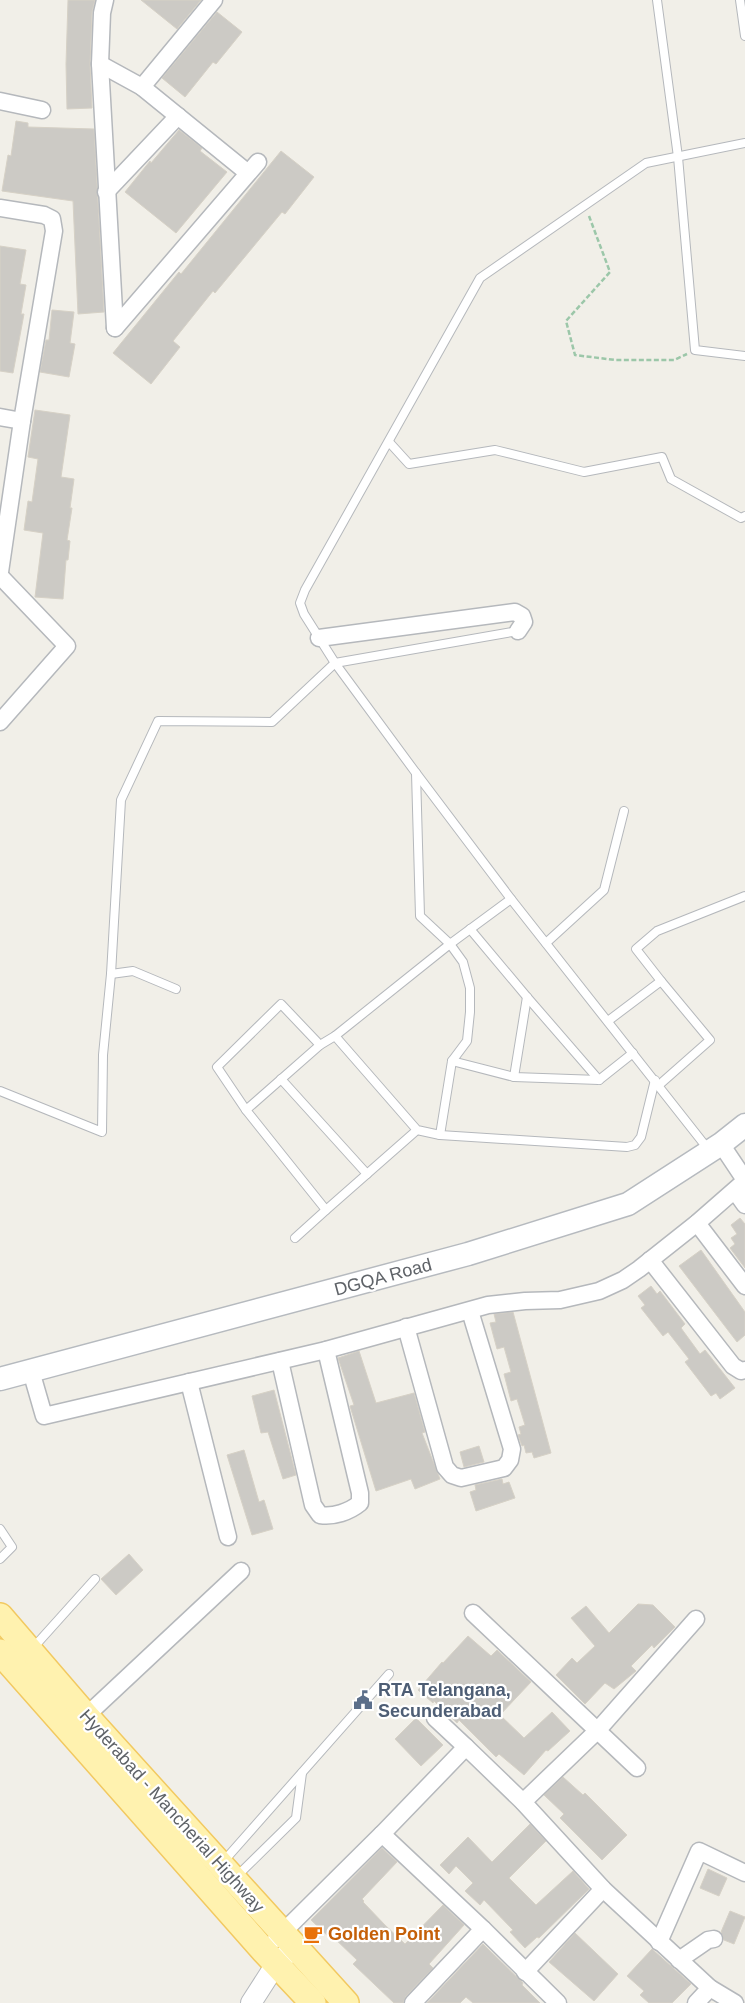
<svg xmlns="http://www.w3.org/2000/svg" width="745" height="2003" viewBox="0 0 745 2003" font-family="Helvetica,sans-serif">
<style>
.building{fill:#cccac5;stroke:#d6d1c6}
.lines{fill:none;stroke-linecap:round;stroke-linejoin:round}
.service-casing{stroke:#b5b8bc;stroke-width:10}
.minor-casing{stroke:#b5b8bc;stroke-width:19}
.tertiary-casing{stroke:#b5b8bc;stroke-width:22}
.secondary-casing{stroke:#b6babf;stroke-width:25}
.primary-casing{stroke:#f2c960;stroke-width:28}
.path{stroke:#9cc7a9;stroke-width:2.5;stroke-dasharray:5 2.5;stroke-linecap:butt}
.service{stroke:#fff;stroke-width:8}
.minor{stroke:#fff;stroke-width:16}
.tertiary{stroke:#fff;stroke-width:20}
.secondary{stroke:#fff;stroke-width:22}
.primary{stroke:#fff2af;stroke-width:25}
.labels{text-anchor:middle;stroke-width:4.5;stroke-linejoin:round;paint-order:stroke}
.street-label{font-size:18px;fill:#5f6368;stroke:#fff}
.service-label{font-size:18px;font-weight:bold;fill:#4e5e75;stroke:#fff;text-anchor:start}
.food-label{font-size:18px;font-weight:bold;fill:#c56008;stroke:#fff;text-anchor:start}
</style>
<rect width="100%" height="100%" fill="#f1efe8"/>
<!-- building -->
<g class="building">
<path d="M68,0H95L92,12L90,64L92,108L67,109L66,64Z"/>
<path d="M141,0H201L177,29Z"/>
<path d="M217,12L242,32L216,64L213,62L185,97L162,78Z"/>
<path d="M16,121L28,123V127L94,129L104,312L78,314L73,201L2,191L8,155L11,156Z"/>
<path d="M179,130L202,148L200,151L227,172L176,233L125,192L150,161L151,163Z"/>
<path d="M281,151L314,177L285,214L282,212L215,293L213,291L173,341L180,347L151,384L113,353L179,272L181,274Z"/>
<path d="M0,246L26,250L20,284L26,285L21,314H24L13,373L0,371Z"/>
<path d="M52,310L74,312L70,343L75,344L69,377L40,372L46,340H49Z"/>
<path d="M35,410L70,415L61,477L74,479L70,508H72L67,540L70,541L68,560H66L63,599L35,597L43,533L24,530L28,501L32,502L38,459L28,457Z"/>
<path d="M740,1218L745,1224V1268L730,1248L735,1244L731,1238L737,1234L731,1225Z"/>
<path d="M701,1250L745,1312V1335L737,1342L679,1266Z"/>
<path d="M651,1286L657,1294L660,1291L685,1324L681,1328L700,1354L705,1350L735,1388L720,1399L716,1393L711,1396L685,1362L689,1359L668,1332L663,1336L641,1308L645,1305L638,1296Z"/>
<path d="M513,1312L551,1453L534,1458L532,1452L526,1453L524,1445L522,1446L518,1435L521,1434L519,1427L525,1425L517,1399L511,1401L504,1374L511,1372L504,1347L497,1349L490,1323L496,1322L494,1314Z"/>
<path d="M359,1351L376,1403L414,1393L425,1432L422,1433L440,1479L415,1489L411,1479L376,1491L350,1406L354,1405L338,1358Z"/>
<path d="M274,1390L296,1475L283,1479L268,1432L261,1433L252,1396Z"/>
<path d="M479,1446L484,1462L464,1467L460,1452Z"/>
<path d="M244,1450L259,1502L264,1500L273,1529L252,1535L227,1455Z"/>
<path d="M502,1479L503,1484L509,1482L515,1498L476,1511L470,1492L476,1490L475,1485Z"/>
<path d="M129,1554L143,1570L116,1595L101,1579Z"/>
<path d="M638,1604L653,1605L675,1627L654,1648L652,1645L631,1666L636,1671L614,1689L605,1683L585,1704L556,1675L572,1658L577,1663L595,1646L571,1618L586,1606L609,1633Z"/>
<path d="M468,1636L491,1656L497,1650L531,1682L500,1715L524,1738L552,1712L570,1731L548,1751L546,1750L524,1775L499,1754L496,1757L459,1720L457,1723L434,1701L433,1703L418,1690L442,1662L443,1663Z"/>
<path d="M416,1718L443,1745L421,1766L395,1739Z"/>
<path d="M563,1777L583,1795L585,1793L627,1835L602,1860L560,1818L564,1814L544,1795Z"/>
<path d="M530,1824L546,1841L509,1878L536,1905L573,1871L589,1889L539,1938L537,1937L525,1948L510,1932L513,1930L484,1900L480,1905L465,1891L473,1883L456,1866L449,1874L440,1865L468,1837L492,1862Z"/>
<path d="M382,1848L397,1862L362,1899L364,1901L363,1902L385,1925L405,1944L443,1905L464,1925L429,1964L433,1968L406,1996L403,2003H394L353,1964L357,1960L332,1936L330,1938L311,1920Z"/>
<path d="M708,1869L727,1878L719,1896L700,1888Z"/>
<path d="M730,1911L745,1917L734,1944L724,1940L721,1932Z"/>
<path d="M575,1933L618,1974L594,2001L549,1962Z"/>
<path d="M483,1944L523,1983L522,1985L540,2003H473L466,1997L460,2003H427Z"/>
<path d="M652,1949L691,1984L672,2003H649L640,1995L644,1991L627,1976Z"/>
</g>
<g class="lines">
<!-- service casing -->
<g class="service-casing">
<g id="service">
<path d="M657,0L678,157L695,350L745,356"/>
<path d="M740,0L745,36"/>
<path d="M389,442L409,464L495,450L584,472L662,457L671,479L741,518L745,516"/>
<path d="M416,773L420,916L450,944L511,899"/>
<path d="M470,929L527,997L599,1080L633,1053"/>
<path d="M546,943L604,890L624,811"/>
<path d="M111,974L133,971L176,989"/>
<path d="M661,981L636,949L657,931L745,896"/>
<path d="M527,997L514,1077L599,1080"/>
<path d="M608,1021L661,981L710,1040L659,1085"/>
<path d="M335,1036L450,944L463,962L470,988V1012L467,1041L452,1061L440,1135"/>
<path d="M452,1061L514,1077"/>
<path d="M281,1079L367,1174"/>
<path d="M0,1091L102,1132L103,1055L111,974L121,800L158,721L272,722L335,663L518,631"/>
<path d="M246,1110L217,1067L281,1004L320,1045"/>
<path d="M417,1130L326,1210L246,1110L320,1045L335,1036L417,1130L440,1135L627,1147L635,1145L641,1137L655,1080"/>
<path d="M708,1149L511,899L416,773L335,663L304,614L300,603L305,590L480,278L646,163L745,143"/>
<path d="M295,1238L326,1210"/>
<path d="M0,1529L12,1547L0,1559"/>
<path d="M33,1648L95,1579"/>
<path d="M223,1862L389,1674"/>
<path d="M237,1876L296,1818L302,1773"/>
</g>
</g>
<!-- minor casing -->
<g class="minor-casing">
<g id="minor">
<path d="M105,0L102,13L100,64L115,328"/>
<path d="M100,64L142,87L248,173"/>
<path d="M142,87L214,0"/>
<path d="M0,101L42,110"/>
<path d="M106,192L178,116"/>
<path d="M0,208L44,215L52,219L54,231L22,421L0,572"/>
<path d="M115,328L258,162"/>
<path d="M0,417L22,421"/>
<path d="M0,576L67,646L0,722"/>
<path d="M319,638L515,612L522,616L524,622L518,631"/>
<path d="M721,1144L745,1180"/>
<path d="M735,1191L745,1205"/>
<path d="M697,1223L745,1286"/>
<path d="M650,1260L733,1366L741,1371L745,1370"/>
<path d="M406,1327L445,1467L452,1475L461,1478L504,1468L510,1460L512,1449L470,1311"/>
<path d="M280,1361L313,1505L320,1515C334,1517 349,1512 360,1503V1493L326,1350"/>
<path d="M31,1371L44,1416L326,1350L488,1305L525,1301L560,1300L599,1291L623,1280L639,1269L697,1223L745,1181"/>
<path d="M189,1382L228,1537"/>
<path d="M473,1613L637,1768"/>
<path d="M86,1716L241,1571"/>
<path d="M435,1718L466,1747"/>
<path d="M523,1802L597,1731L696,1619"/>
<path d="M382,1834L483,1929L558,2003"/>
<path d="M276,1939L382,1834L466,1747L523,1802L603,1889L710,1988L735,2003"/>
<path d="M659,1942L699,1851L745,1873"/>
<path d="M679,1960L708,1940L714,1939"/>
<path d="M525,1972L603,1889"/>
<path d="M413,2003L483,1929"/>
<path d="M696,2003L710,1988"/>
</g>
</g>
<!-- tertiary casing -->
<g class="tertiary-casing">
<path id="tertiary" d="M251,2003L276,1964L287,1954"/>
</g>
<!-- secondary casing -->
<g class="secondary-casing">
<path id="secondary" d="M0,1379L468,1254L628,1204L721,1144L745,1125"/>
</g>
<!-- primary casing -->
<g class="primary-casing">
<g id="primary">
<path d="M0,1616L86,1716L346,2003"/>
<path d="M0,1652L264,1951L313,2003"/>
</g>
</g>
<!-- path -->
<path class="path" d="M589,216L610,272L566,321L575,355L615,360H674L687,354"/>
<!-- service -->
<use href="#service" class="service"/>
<!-- minor -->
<use href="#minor" class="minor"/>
<!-- tertiary -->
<use href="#tertiary" class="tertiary"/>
<!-- secondary -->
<use href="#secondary" class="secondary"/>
<!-- primary -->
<use href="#primary" class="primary"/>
</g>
<!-- icons -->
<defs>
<g id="civic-bare" transform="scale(1.5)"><path d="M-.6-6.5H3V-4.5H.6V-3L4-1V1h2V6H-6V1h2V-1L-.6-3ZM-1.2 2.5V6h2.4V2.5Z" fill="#5c6f8a" stroke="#fff" stroke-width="2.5" paint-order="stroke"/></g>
<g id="cafe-bare" transform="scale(1.5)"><path d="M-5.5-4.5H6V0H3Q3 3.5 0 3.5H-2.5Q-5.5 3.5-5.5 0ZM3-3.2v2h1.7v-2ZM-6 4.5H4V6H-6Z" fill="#e8710a" stroke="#fff" stroke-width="2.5" paint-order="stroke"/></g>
</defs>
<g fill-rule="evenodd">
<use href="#civic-bare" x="363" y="1700"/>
<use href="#cafe-bare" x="313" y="1934"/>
</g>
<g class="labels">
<!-- street labels -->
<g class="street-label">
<text transform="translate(383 1277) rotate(-15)" y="6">DGQA Road</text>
<text transform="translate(172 1811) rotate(48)" y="6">Hyderabad - Mancherial Highway</text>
</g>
<!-- service labels -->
<g class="service-label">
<text x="378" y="1696">RTA Telangana,<tspan x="378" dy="21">Secunderabad</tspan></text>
</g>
<!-- food labels -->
<g class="food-label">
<text x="328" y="1940">Golden Point</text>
</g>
</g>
</svg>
